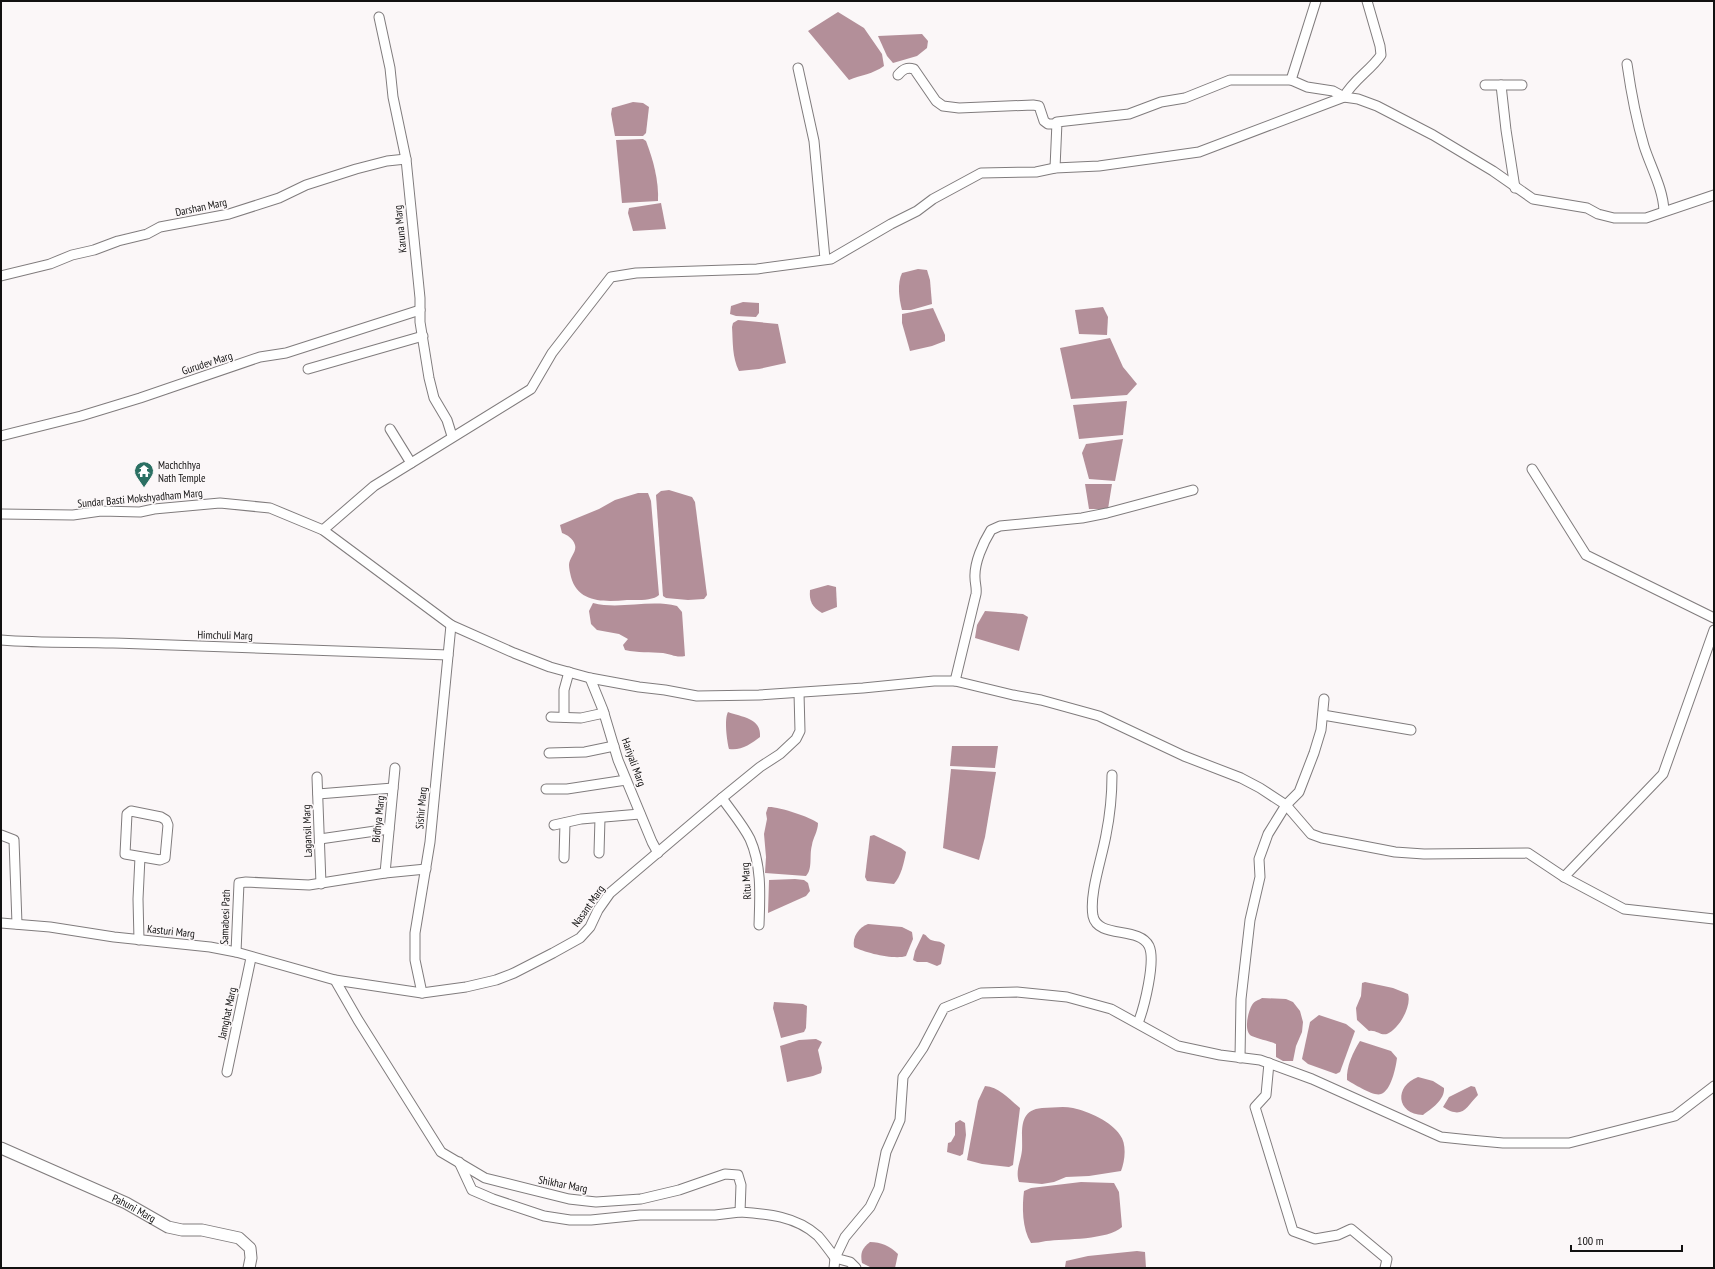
<svg xmlns="http://www.w3.org/2000/svg" width="1715" height="1269" viewBox="0 0 1715 1269" font-family="'PT Sans Narrow',sans-serif">
<style>
.water{fill:#b38f99}
.lines{fill:none;stroke-linecap:round;stroke-linejoin:round}
.minor-casing{stroke:#807c7d;stroke-width:11}
.tertiary-casing{stroke:#807c7d;stroke-width:13}
.minor{stroke:#fff;stroke-width:9}
.tertiary{stroke:#fff;stroke-width:11}
.labels{text-anchor:middle;stroke-width:3.5;stroke-linejoin:round;paint-order:stroke}
.street-label{font-size:11px;fill:#121111;stroke:#fbf7f8}
.poi-label{font-size:11px;fill:#121111;stroke:#fbf7f8;text-anchor:start}
</style>
<rect width="100%" height="100%" fill="#fbf7f8"/>
<!-- water -->
<g class="water">
<path d="M838,12L864,28L882,54L884,66C873,74 861,75 849,80L808,31Z"/>
<path d="M922,34L928,41L927,48L917,56L893,63L887,56L878,36Z"/>
<path d="M633,102L643,103L649,107L646,133L643,136H615L611,114L612,108Z"/>
<path d="M643,139L646,141C653,159 659,181 658,201L622,203L616,140Z"/>
<path d="M661,203L666,229L633,231L628,213L629,208Z"/>
<path d="M918,269L927,270L930,280L932,304L911,310H902C899,299 897,283 902,273Z"/>
<path d="M743,302L759,303V313L756,317L736,316L730,314L731,306Z"/>
<path d="M1103,307L1108,317L1107,335L1079,334L1075,310Z"/>
<path d="M933,308L945,335V341L932,346L910,351L902,323V314Z"/>
<path d="M738,320L778,324L786,363L759,369L739,371C732,357 733,342 732,327L733,323Z"/>
<path d="M1110,338L1123,367L1137,384L1127,395L1071,399L1060,348Z"/>
<path d="M1127,401L1123,435L1079,439L1073,405Z"/>
<path d="M1123,439L1115,481L1089,479L1082,453L1086,444Z"/>
<path d="M1085,484H1112L1108,509H1089Z"/>
<path d="M669,490L692,497L695,502L707,595L704,599L688,600L666,598L663,596L656,495L661,491Z"/>
<path d="M638,493H648L651,501L659,595C653,601 636,600 627,600C604,602 578,603 571,577C570,573 569,568 569,565C569,558 577,552 575,545C573,538 567,535 562,533L560,525L599,509L615,500Z"/>
<path d="M828,585L836,587L837,607L822,613C812,607 809,601 810,590Z"/>
<path d="M593,603C620,610 649,599 677,606L682,612L685,656C676,658 671,654 663,653C650,652 638,653 625,650L623,645L628,639L619,634L597,630L591,624L589,611Z"/>
<path d="M985,611L1023,614L1028,617L1019,651L975,638L977,625Z"/>
<path d="M728,712C741,717 762,718 760,737C751,744 741,751 729,749C727,741 724,719 728,712Z"/>
<path d="M952,746H998L995,768L950,766Z"/>
<path d="M951,769L996,772L985,837L979,860L943,848Z"/>
<path d="M768,807C777,806 811,817 818,823C818,831 813,838 812,845C809,855 813,869 806,876L765,873L766,857L764,834L767,819L766,813Z"/>
<path d="M874,835L901,848L906,852C904,863 901,876 894,884L867,881L865,877L870,836Z"/>
<path d="M795,879L804,880L808,883L810,891L806,896L768,913L769,880Z"/>
<path d="M868,924L902,927L912,932L913,939L906,956C895,960 865,953 854,947C852,937 859,927 868,924Z"/>
<path d="M923,934C927,935 927,938 931,940C936,942 940,940 945,945L941,964L937,966L927,962H917L913,960L915,951Z"/>
<path d="M1365,982L1393,988L1408,994C1412,1006 1399,1029 1387,1034C1381,1036 1375,1029 1369,1031L1357,1020L1356,1008L1361,996L1362,983Z"/>
<path d="M1262,998L1286,999L1293,1002L1300,1011L1303,1022L1302,1032L1296,1046L1293,1061H1283L1276,1057V1044C1270,1041 1254,1038 1250,1035C1244,1029 1248,1012 1252,1005C1254,1001 1259,1000 1262,998Z"/>
<path d="M774,1002L803,1004L807,1006L806,1028L804,1032L781,1038L773,1008Z"/>
<path d="M1319,1015L1346,1024L1355,1031L1340,1072L1336,1074L1308,1064L1302,1059L1310,1022Z"/>
<path d="M816,1039L822,1042L818,1050L822,1068L821,1073L813,1076L787,1082L780,1046L799,1040Z"/>
<path d="M1360,1041L1391,1051L1397,1058C1396,1067 1391,1091 1381,1094C1374,1097 1354,1084 1347,1080C1346,1067 1353,1052 1360,1041Z"/>
<path d="M1418,1077L1433,1081L1444,1088C1445,1100 1431,1109 1423,1115C1396,1114 1394,1086 1418,1077Z"/>
<path d="M985,1086C999,1087 1009,1099 1020,1108L1013,1165L1009,1167L982,1164L967,1160L978,1101Z"/>
<path d="M1471,1086L1475,1087L1478,1095C1466,1107 1463,1120 1443,1107L1449,1097Z"/>
<path d="M1042,1108C1052,1108 1063,1106 1073,1108C1088,1111 1112,1122 1120,1135C1127,1144 1125,1161 1121,1171L1089,1176L1066,1177L1054,1182L1042,1184L1019,1182C1015,1171 1021,1161 1022,1150C1023,1133 1017,1110 1042,1108Z"/>
<path d="M960,1120L965,1123L966,1135L963,1154L960,1156L947,1152L948,1143L951,1142L955,1135V1123Z"/>
<path d="M1081,1182L1114,1183L1119,1192L1122,1227C1108,1240 1065,1239 1046,1241C1041,1242 1036,1243 1031,1243C1022,1229 1022,1206 1024,1191L1031,1188Z"/>
<path d="M870,1242C881,1242 890,1246 898,1254L895,1268H872L862,1263C860,1253 862,1248 870,1242Z"/>
<path d="M1137,1251L1145,1252L1146,1268L1065,1267L1066,1261L1088,1256Z"/>
</g>
<g class="lines">
<!-- minor casing -->
<g class="minor-casing">
<g id="minor">
<path d="M379,17L390,68L393,97L406,159L420,298V322L429,378L434,398L447,420L452,436"/>
<path d="M1627,64C1631,92 1636,119 1644,146C1651,168 1663,188 1664,211"/>
<path d="M798,68L814,141L825,259"/>
<path d="M898,75C903,69 907,67 914,69L936,101L943,106L959,108L1033,105L1039,106L1044,121L1048,124H1056"/>
<path d="M1291,80L1316,1"/>
<path d="M1485,85H1522"/>
<path d="M1501,85L1506,130L1515,188"/>
<path d="M1055,168L1057,122L1129,114L1161,102L1185,98L1230,80H1291L1307,87L1333,91L1344,97L1358,99L1377,106L1433,135L1493,171L1533,199L1587,208L1598,214L1614,218H1646L1714,195"/>
<path d="M1,276L50,264L72,255L94,250L118,241L147,234L160,227L229,214L279,198L306,185L356,169L387,161L406,159"/>
<path d="M308,369L423,336"/>
<path d="M390,429L411,463"/>
<path d="M1,436L81,416L140,398L260,357L286,353L420,310"/>
<path d="M1532,469L1586,555L1714,618"/>
<path d="M1,514L73,515L101,511L140,512L154,509L220,503L270,508L323,530L451,625L514,653L550,667L590,678L639,687L665,690L697,696L759,695L863,688L934,681H955L1013,695L1041,700L1099,716L1184,756L1241,778L1260,788L1286,805L1268,834L1259,859L1260,877L1250,920L1241,999L1240,1058"/>
<path d="M323,530L374,486L531,389L552,353L611,277L636,273L757,269L831,259L891,224L917,211L933,199L981,173L1036,172L1055,168L1099,166L1199,152L1344,97C1352,81 1371,70 1381,55L1380,46L1367,1"/>
<path d="M1,640C38,643 75,642 113,643C225,646 337,650 448,655"/>
<path d="M590,678L603,710L618,760L652,842L658,853"/>
<path d="M955,681L976,594C977,588 975,584 975,578C974,563 983,543 991,530L1000,526L1082,518L1107,513L1193,490"/>
<path d="M1324,699L1321,730L1314,753L1299,792L1286,805L1311,834L1322,838L1395,852L1424,854L1528,853L1564,877L1624,909L1714,919"/>
<path d="M1323,715L1411,730"/>
<path d="M551,717L581,718L604,713"/>
<path d="M564,717V690L569,672"/>
<path d="M549,753L585,752L614,746"/>
<path d="M1112,775C1112,795 1110,815 1106,835C1102,858 1089,894 1093,916C1098,939 1139,926 1149,946C1156,961 1144,1008 1138,1023"/>
<path d="M317,777L321,884"/>
<path d="M546,789H567L626,780"/>
<path d="M318,794L393,788"/>
<path d="M722,798C731,811 743,825 750,839C762,866 760,896 759,925"/>
<path d="M131,811L161,817L166,820L168,825L165,858L160,860L125,854L127,814Z"/>
<path d="M554,825L581,819L640,814"/>
<path d="M1,835L14,840L17,924"/>
<path d="M320,839L389,829"/>
<path d="M599,853L600,818"/>
<path d="M564,858L565,823"/>
<path d="M385,873L395,768"/>
<path d="M1564,877L1663,774L1714,630"/>
<path d="M1,923L50,927L114,937L210,947L236,952L335,980L422,993L466,987L496,980L514,973L553,953L580,938L590,927L598,910L610,893L722,798L760,767L780,754L796,739L800,731L799,693"/>
<path d="M139,940L138,899L140,857"/>
<path d="M236,952L239,883L246,882L309,885L385,873L426,869"/>
<path d="M335,980L358,1020L441,1152L485,1178L569,1199L596,1202L641,1199L679,1190L725,1174L738,1175L741,1185L740,1212C768,1214 796,1216 818,1236C824,1243 830,1251 835,1258"/>
<path d="M422,993L415,960V933L430,842L451,625"/>
<path d="M1269,1063L1266,1095L1255,1107L1293,1231L1315,1239L1338,1235L1351,1229L1387,1259L1385,1268"/>
<path d="M227,1072L251,958"/>
<path d="M459,1162L472,1190L493,1199L544,1216L570,1220H591L640,1215H715L740,1212"/>
<path d="M835,1258L850,1262L856,1268"/>
<path d="M834,1268L835,1258L845,1237L870,1207L879,1188L886,1152L900,1120L903,1077L923,1048L944,1008L981,993L1017,992L1067,997L1111,1009L1178,1046L1220,1055L1260,1060L1312,1079L1441,1137L1470,1140L1503,1143H1569L1675,1116L1714,1086"/>
</g>
</g>
<!-- tertiary casing -->
<g class="tertiary-casing">
<g id="tertiary">
<path id="s1" d="M1,1148L126,1203L168,1227L182,1230H202L239,1238L250,1248L251,1258L249,1268"/>
</g>
</g>
<!-- minor -->
<use href="#minor" class="minor"/>
<!-- tertiary -->
<use href="#tertiary" class="tertiary"/>
</g>
<!-- icons -->
<defs>
<g id="temple-pin" transform="scale(1)"><path d="M0 17L-7.5 6A9.5 9.5 0 1 1 7.5 6Z" fill="#2b7063" stroke="#fbf7f8"/><path d="M0-6L5-2H3V0L6.5 2.5H4V6H1.5V3h-3V6H-4V2.5H-6.5L-3 0V-2H-5Z" fill="#fff"/></g>
</defs>
<g fill-rule="evenodd">
<use href="#temple-pin" x="144" y="471"/>
</g>
<g class="labels">
<!-- street labels -->
<g class="street-label">
<text transform="translate(201 207) rotate(-12)" y="4">Darshan Marg</text>
<text transform="translate(400 229) rotate(-96)" y="4">Karuna Marg</text>
<text transform="translate(207 363) rotate(-18)" y="4">Gurudev Marg</text>
<text transform="translate(140 498) rotate(-5)" y="4">Sundar Basti Mokshyadham Marg</text>
<text transform="translate(225 635) rotate(1)" y="4">Himchuli Marg</text>
<text transform="translate(634 762) rotate(70)" y="4">Hariyali Marg</text>
<text transform="translate(421 808) rotate(-85)" y="4">Sishir Marg</text>
<text transform="translate(378 819) rotate(-84)" y="4">Bidhya Marg</text>
<text transform="translate(307 831) rotate(-92)" y="4">Lagansil Marg</text>
<text transform="translate(746 881) rotate(-94)" y="4">Ritu Marg</text>
<text transform="translate(588 906) rotate(-55)" y="4">Nasant Marg</text>
<text transform="translate(225 917) rotate(-88)" y="4">Samabesi Path</text>
<text transform="translate(171 931) rotate(6)" y="4">Kasturi Marg</text>
<text transform="translate(227 1013) rotate(-78)" y="4">Jamghat Marg</text>
<text transform="translate(563 1184) rotate(11)" y="4">Shikhar Marg</text>
<text dy="4" stroke="none"><textPath href="#s1" startOffset="146">Pahuni Marg</textPath></text>
</g>
<!-- poi labels -->
<g class="poi-label">
<text x="158" y="469">Machchhya<tspan x="158" dy="13">Nath Temple</tspan></text>
</g>
</g>
<!-- border -->
<rect width="1715" height="1269" fill="none" stroke="#121111" stroke-width="4"/>
<!-- scale -->
<path d="M1571 1245v6h111v-6" fill="none" stroke="#121111" stroke-width="2"/>
<text x="1577" y="1245" font-size="12" fill="#121111" stroke="#fbf7f8" stroke-width="3" paint-order="stroke">100 m</text>
</svg>
